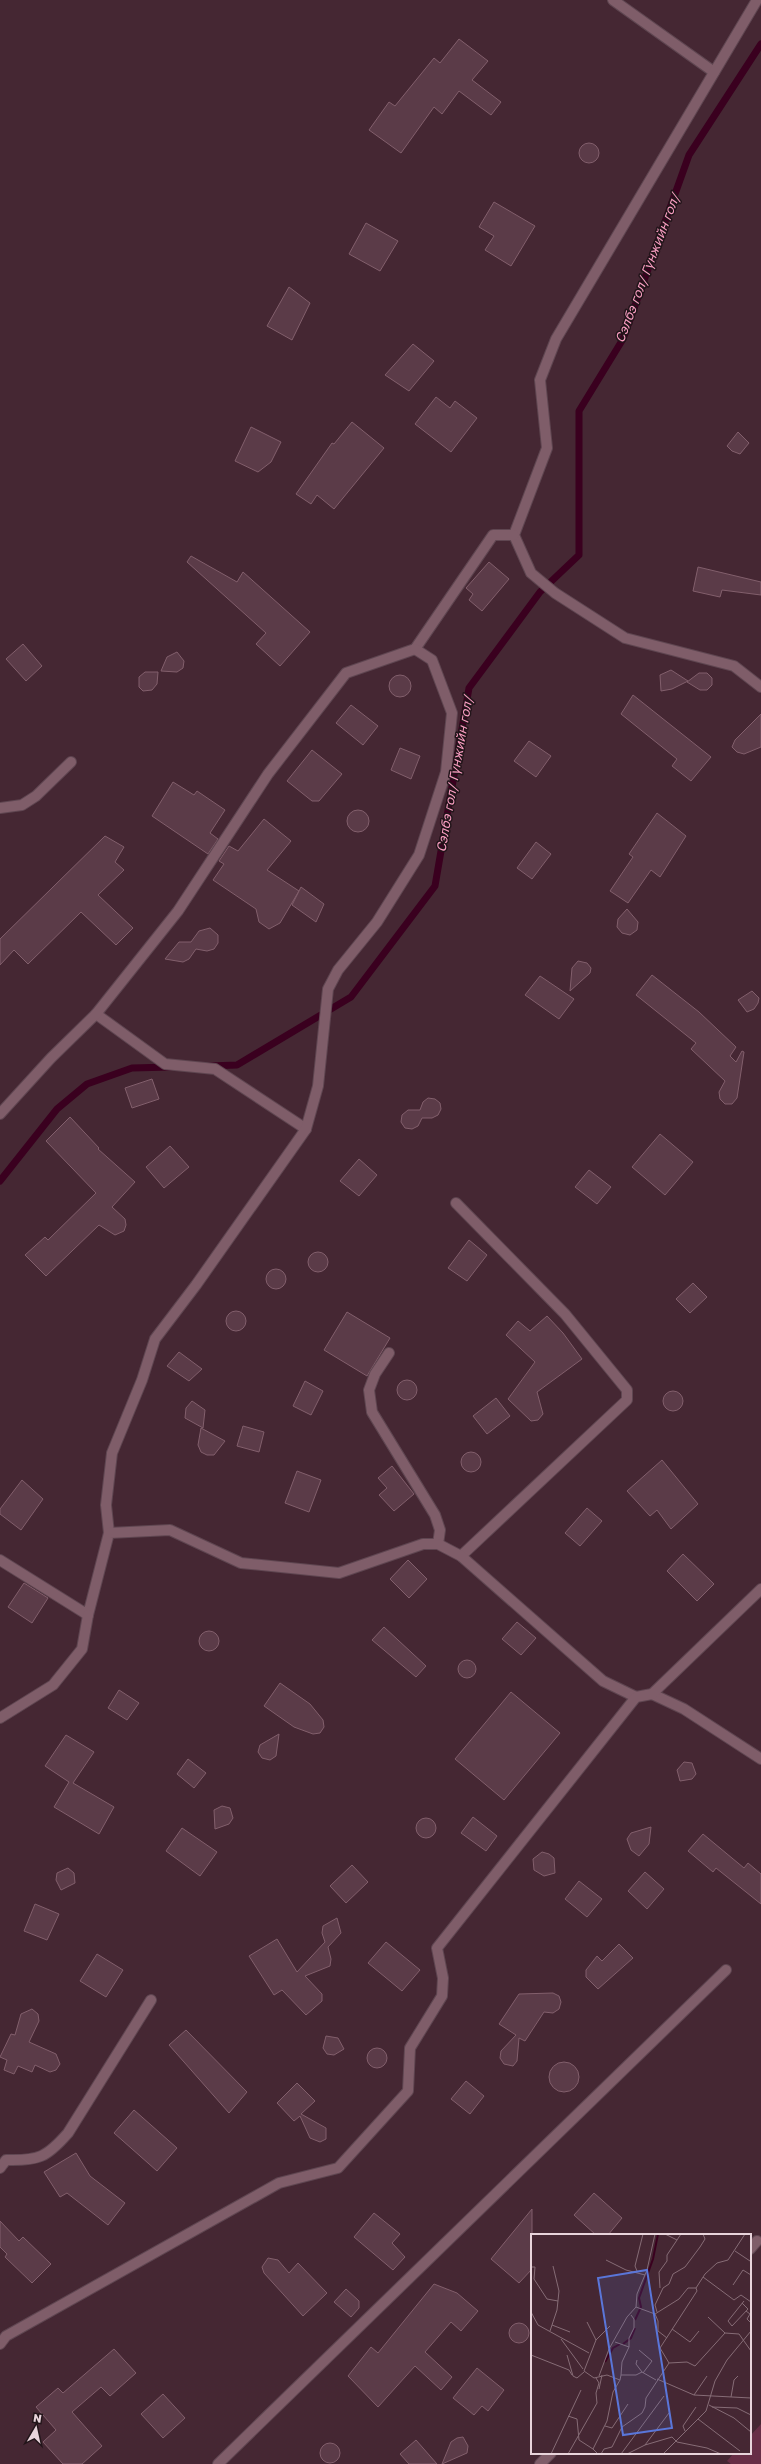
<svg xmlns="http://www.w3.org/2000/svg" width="761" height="2464" viewBox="0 0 761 2464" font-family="'Golos Text',sans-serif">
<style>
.green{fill:#672e46}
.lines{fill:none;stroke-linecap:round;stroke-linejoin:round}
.stream{stroke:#3a001f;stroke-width:7}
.building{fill:#5b3b48;stroke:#825f6c}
.minor-casing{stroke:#5f4651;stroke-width:12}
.minor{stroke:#7f5d69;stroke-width:10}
.labels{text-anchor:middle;stroke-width:3;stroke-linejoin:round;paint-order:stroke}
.water-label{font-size:13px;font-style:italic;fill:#fa9ec2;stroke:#22151a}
.inset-river{fill:none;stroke:#3a001f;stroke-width:2}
.inset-road{fill:none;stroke:#866c76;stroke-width:1}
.view{fill:#5a76d9;fill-opacity:0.15;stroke:#5a76d9;stroke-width:2}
.inset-edge{fill:none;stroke:#e8d4db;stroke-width:2}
</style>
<rect width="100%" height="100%" fill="#452733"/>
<!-- green -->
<path class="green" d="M761,2424V2464H731L727,2461L734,2453H750V2436Z"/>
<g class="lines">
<!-- stream -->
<g class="stream">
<path d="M209,1066L237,1065L351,997L435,886L469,688L540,592L579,555V411L623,339L689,155L761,44"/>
<path d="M0,1181L57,1109L87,1084L132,1068L171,1067"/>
</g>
</g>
<!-- building -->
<g class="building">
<path d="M459,39L488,61L472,80L501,102L491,115L459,91L442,114L434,107L401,153L369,130L389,102L395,106L434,58L440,63Z"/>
<circle cx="589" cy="153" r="10"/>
<path d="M494,202L535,226L511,266L485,250L494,236L479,227Z"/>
<path d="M366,223L398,241L380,271L349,254Z"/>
<path d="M289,287L310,303L292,340L267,326Z"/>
<path d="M413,344L434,361L409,391L385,375Z"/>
<path d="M436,397L450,408L455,401L477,418L451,452L415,424Z"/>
<path d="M352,422L384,448L334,509L317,495L311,504L296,494L332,443L334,444Z"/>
<path d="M251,427L281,442L271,462L258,472L235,461Z"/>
<path d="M738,432L749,443L740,454L732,451L727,446Z"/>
<path d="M191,556L237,582L243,572L310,632L280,666L256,644L266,633L187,562Z"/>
<path d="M489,562L509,579L482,611L469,600L473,594L466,588Z"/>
<path d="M698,567L761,582V595L722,590L720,597L693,591Z"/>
<path d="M23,644L42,666L26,681L6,659Z"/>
<path d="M177,652L184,661L183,668L177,672L161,671L167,657Z"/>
<path d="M671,670L688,681L672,689L661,691L660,675Z"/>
<path d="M145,672H158L157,684L152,690L143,691L139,687V677Z"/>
<path d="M699,673H707L712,678V685L707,690H700L687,682Z"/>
<circle cx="400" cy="686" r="11"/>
<path d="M633,695L711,757L691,781L672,766L677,759L621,714Z"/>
<path d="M351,705L378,726L363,745L336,723Z"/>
<path d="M761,714V747L744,754L737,752L732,747L735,740Z"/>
<path d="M529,741L551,756L536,777L514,761Z"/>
<path d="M400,748L420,756L411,779L391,770Z"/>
<path d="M312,750L342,774L319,801H312L287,781Z"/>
<path d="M173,782L194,795L197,791L225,810L210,833L218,839L208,854L152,816Z"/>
<circle cx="358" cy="821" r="11"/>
<path d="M657,813L686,836L660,877L651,870L628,903L610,891L633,857L629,854Z"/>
<path d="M264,819L291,841L267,870L299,891L280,923L269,929L259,922L256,909L213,880L224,864L219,861L229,846L238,851Z"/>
<path d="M105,836L124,847L115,862L124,870L98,895L133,928L116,945L81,912L28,964L14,950L0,965V939Z"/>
<path d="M536,842L551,854L532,879L517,868Z"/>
<path d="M301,887L324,904L316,922L292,905Z"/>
<path d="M627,909L638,922L637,930L630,935L622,933L617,927L618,919Z"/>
<path d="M210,928L218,935V943L214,949L207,951L196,949L189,959L183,962L165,959L179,942H191L199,931Z"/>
<path d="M578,961L587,963L591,968L590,973L570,991L572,968Z"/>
<path d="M652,975L699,1012L736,1047L730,1056L736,1062L742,1051L744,1052L737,1098L732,1104H725L720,1099L719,1092L725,1081L691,1049L696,1043L636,995Z"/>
<path d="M540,976L574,999L559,1019L525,995Z"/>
<path d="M752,991L759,998L758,1003L754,1009L747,1012L738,1000Z"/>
<path d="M152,1079L159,1099L132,1108L125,1088Z"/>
<path d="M428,1098L435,1099L440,1103L441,1109L438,1115L432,1118H422L418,1126L412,1129L405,1128L401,1122L402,1115L408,1110H420L423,1102Z"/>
<path d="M70,1117L99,1148L98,1149L135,1182L112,1207L125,1219L126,1225L124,1231L115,1235L99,1225L46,1276L25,1255L45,1237L48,1240L96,1193L46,1141Z"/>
<path d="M660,1134L693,1162L665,1195L632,1167Z"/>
<path d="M170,1146L189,1167L164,1188L146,1167Z"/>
<path d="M359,1159L377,1175L359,1196L340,1181Z"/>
<path d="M589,1170L611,1187L597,1204L575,1187Z"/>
<path d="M469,1240L487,1255L467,1281L448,1268Z"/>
<circle cx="318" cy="1262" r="10"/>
<circle cx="276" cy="1279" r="10"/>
<path d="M693,1283L707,1297L690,1313L676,1299Z"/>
<circle cx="236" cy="1321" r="10"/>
<path d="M347,1312L390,1338L367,1376L324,1350Z"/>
<path d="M547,1316L563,1333L582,1359L537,1392L543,1414L538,1420L531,1421L508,1399L535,1362L506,1335L518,1321L530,1331Z"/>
<path d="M179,1352L202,1369L189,1381L167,1366Z"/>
<circle cx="407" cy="1390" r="10"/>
<path d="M305,1381L323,1391L311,1415L293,1406Z"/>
<circle cx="673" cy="1401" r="10"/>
<path d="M496,1398L510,1416L487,1434L473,1416Z"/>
<path d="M192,1401L205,1410L203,1428L185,1418L186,1408Z"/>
<path d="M243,1426L264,1432L259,1452L237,1446Z"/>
<path d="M201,1428L225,1441L214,1455H207L201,1452L198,1445Z"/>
<circle cx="471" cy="1462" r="10"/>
<path d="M662,1460L698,1504L671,1529L657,1510L650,1516L627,1491Z"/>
<path d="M392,1466L414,1494L394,1511L379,1495L387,1488L378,1478Z"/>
<path d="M297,1471L321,1480L309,1512L285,1503Z"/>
<path d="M22,1480L43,1499L21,1530L0,1514V1509Z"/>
<path d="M587,1508L602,1521L580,1546L565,1533Z"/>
<path d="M683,1554L714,1584L697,1601L667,1571Z"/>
<path d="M408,1560L427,1579L409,1598L390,1579Z"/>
<path d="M24,1583L48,1598L32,1623L8,1607Z"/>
<path d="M517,1622L536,1638L521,1655L502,1639Z"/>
<path d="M384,1627L426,1666L416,1677L372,1640Z"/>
<circle cx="209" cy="1641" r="10"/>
<circle cx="467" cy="1669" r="9"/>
<path d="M280,1683L310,1704L323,1720L324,1727L320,1733L313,1734L294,1727L264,1706Z"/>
<path d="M119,1690L139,1703L127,1720L108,1708Z"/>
<path d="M511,1692L560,1733L504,1800L455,1759Z"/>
<path d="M279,1734L276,1756L270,1760L262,1758L258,1752L260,1745Z"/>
<path d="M66,1735L94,1752L73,1783L114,1807L99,1834L54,1807L69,1782L45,1766Z"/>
<path d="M188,1759L206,1773L194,1788L177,1774Z"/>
<path d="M684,1762L692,1763L696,1774L692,1779L680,1781L677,1770Z"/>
<path d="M222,1806L230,1808L233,1818L229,1824L215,1829L214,1810Z"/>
<path d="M473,1817L497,1836L486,1851L461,1833Z"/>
<circle cx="426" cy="1828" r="10"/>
<path d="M651,1827L649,1844L639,1856L631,1850L627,1839L631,1833Z"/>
<path d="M182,1828L217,1852L200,1876L166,1851Z"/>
<path d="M703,1834L744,1868L748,1863L761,1874V1904L716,1868L713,1872L688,1851Z"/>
<path d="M542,1852L549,1854L554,1858L555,1873L544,1876L534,1870L533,1859Z"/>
<path d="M352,1865L368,1882L346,1903L330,1886Z"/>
<path d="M68,1868L74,1873L75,1883L61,1890L56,1880L57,1873Z"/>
<path d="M645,1872L664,1889L647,1909L628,1891Z"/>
<path d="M579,1881L602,1899L587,1917L565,1899Z"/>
<path d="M35,1904L59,1914L47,1940L24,1931Z"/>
<path d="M337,1918L341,1933L328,1947L331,1959L330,1966L305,1976L322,1994V2001L306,2015L282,1990L274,1995L249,1956L277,1939L297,1972L325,1942L322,1933L323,1926Z"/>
<path d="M386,1942L420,1970L402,1991L368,1963Z"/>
<path d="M619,1944L633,1958L598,1989L586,1977V1970L597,1956L602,1961Z"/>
<path d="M97,1954L123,1970L106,1997L80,1981Z"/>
<path d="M553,1993L559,1996L561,2002L559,2009L553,2013L544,2012L525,2041L519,2038L517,2061L513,2066L504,2064L500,2058L501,2051L516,2035L499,2024L519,1994Z"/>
<path d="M32,2009L38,2014L39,2021L29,2042L56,2054L60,2064L56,2070L50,2072L35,2065L32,2072L18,2066L14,2074L4,2070L7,2060L0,2057L11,2034L15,2035L21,2014Z"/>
<path d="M186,2030L247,2092L229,2113L169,2045Z"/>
<path d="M326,2036L338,2038L344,2049L334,2055L327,2054L323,2048Z"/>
<circle cx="377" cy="2058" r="10"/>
<circle cx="564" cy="2077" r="15"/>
<path d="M466,2081L484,2096L470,2114L451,2099Z"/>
<path d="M297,2083L315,2101L301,2114L326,2128V2139L320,2142L310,2138L300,2116L294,2121L277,2103Z"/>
<path d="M134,2110L177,2148L157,2171L114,2133Z"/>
<path d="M76,2153L90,2176L125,2203L108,2225L67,2193L60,2197L44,2172Z"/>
<path d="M594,2193L622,2218L608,2235H596L574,2215Z"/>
<path d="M532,2209V2269L519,2283L491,2259Z"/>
<path d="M374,2213L400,2234L392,2243L405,2257L393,2270L354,2237Z"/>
<path d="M0,2221L19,2241L23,2237L51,2264L32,2283L5,2257L7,2254L0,2247Z"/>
<path d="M268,2258L278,2260L289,2273L298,2263L327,2293L303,2316L264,2273L262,2267Z"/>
<path d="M434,2284L457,2293L478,2311L461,2331L451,2322L425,2352L452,2377L441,2390L415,2366L378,2407L348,2376L371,2347L378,2353Z"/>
<path d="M346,2289L359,2301V2308L351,2317L334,2302Z"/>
<circle cx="519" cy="2333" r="10"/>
<path d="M114,2349L136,2373L110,2396L101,2387L72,2412L102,2446L82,2464H63L43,2442L56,2430L36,2407L58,2388L63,2393Z"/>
<path d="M477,2368L504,2390L488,2411L482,2406L474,2415L453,2398Z"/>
<path d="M163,2394L185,2418L163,2438L141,2414Z"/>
<path d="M463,2437L468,2446L467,2453L442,2464L451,2442L457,2438Z"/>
<path d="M416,2440L437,2464H409L400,2454Z"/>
<circle cx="330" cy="2453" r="10"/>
</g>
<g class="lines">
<!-- minor casing -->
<g class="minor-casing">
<g id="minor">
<path d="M613,0L714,72"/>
<path d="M757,0L556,339L540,380L547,448L514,535L531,573L555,593L625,638L734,666L761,687"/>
<path d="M0,808L22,805L36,796L71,762"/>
<path d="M96,1014L165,1064L215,1069L306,1129"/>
<path d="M0,1114L51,1058L96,1014L178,911L268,774L346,673L415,649L493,535H514"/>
<path d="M456,1203L565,1314L627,1390V1400L461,1556"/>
<path d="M389,1353L375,1374L369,1390L372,1412L435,1515L440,1530L438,1544"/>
<path d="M109,1533L106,1505L112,1453L142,1380L155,1339L196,1285L306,1129L318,1086L328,989L338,970L377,922L419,855L446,772L452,713L432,660L415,649"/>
<path d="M0,1560L88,1615L109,1533L170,1530L241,1563L339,1573L423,1544H438L461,1556L603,1681L636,1697"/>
<path d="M652,1694L684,1709L761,1759"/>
<path d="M0,1718L53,1685L82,1649L88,1615"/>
<path d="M0,2168L6,2160C39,2161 47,2157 68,2133L151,2000"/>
<path d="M750,2249L757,2241"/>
<path d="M0,2344L6,2336L279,2183L338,2168L408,2091L410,2048L442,1996L443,1978L437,1948L636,1697L652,1694L761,1589"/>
<path d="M218,2464L726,1970"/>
<path d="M540,2464L551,2453"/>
</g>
</g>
<!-- minor -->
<use href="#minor" class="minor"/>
</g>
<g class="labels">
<!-- water labels -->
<g class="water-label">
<text transform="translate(647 268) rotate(-69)" y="5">Сэлбэ гол/ Гүнжийн гол/</text>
<text transform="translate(454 774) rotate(-80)" y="5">Сэлбэ гол/ Гүнжийн гол/</text>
</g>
</g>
<!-- overview -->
<g transform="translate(531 2234)">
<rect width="220" height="220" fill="#452733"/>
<path class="inset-river" d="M104,86L110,73L108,64L122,25L127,0M92,110L100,104L104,94M74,128L82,114L89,110"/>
<path class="inset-road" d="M134,0L146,6M204,17L219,27M75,26L95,36L114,41M0,33H4L3,45L16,65L27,67M106,37L104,32L112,0M172,43L203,66L210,61L220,68M202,51L212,36L220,41M129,54L128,38L136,27V21L150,0M211,69L217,75L201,92L197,87L213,67M105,73L124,80M215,77L219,80L216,85L220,89M0,78L7,91L58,119M126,78L124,71L132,54L138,50L142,40L154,33L169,13L174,5L172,0M177,83L194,99L208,100L220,117M56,88L65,106L53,137L63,144L76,141L89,146L90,141H105L111,138L125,146M21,91L39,98M141,95L159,108L168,97M19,97L26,76L28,57L22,32M136,104L127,97V87L124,80L148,65L157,54H165M30,105L52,135M65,106L79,92M84,108L98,113M108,116L121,127L112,139M0,121L38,136L41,141M36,121L42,142L46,144L53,138M106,126L105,130L111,138M138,129L129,114L166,57L165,54L174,40L186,29L197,26L214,0M90,141L91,128L98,113V104L103,94V85L100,81M68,142L78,115L96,83L105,73L106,60L116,36L124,0M126,145L163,161L220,164M68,155L71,141M163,161L176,142M200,163L203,146L207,142M178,171L203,184L220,198M181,173L206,174L220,181M37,182L46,185L48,206L62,215M167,185L209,217M74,192L81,194L97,170M154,197L152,192L165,173M114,211L141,203L146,208L176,214L190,220M20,220L50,156M37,220L66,169L65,159L68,149L65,144M67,220L62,215L76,187L82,158L89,146M70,220L73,215L81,213L91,193L111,179L114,173L115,164L138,129L156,128L164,132L194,99M90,220L133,162M96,220L114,211L138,179M132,220L175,177L184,147L196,126L220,97"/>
<path class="view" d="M116,36L141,194L92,201L67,44Z"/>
<rect width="220" height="220" class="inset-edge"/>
</g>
<!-- north arrow -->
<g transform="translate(36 2428) rotate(9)" stroke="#22151a" stroke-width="3" paint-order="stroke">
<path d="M0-3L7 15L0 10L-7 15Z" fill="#e8d4db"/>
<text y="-6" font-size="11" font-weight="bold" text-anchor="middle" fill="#e8d4db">N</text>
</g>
</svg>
